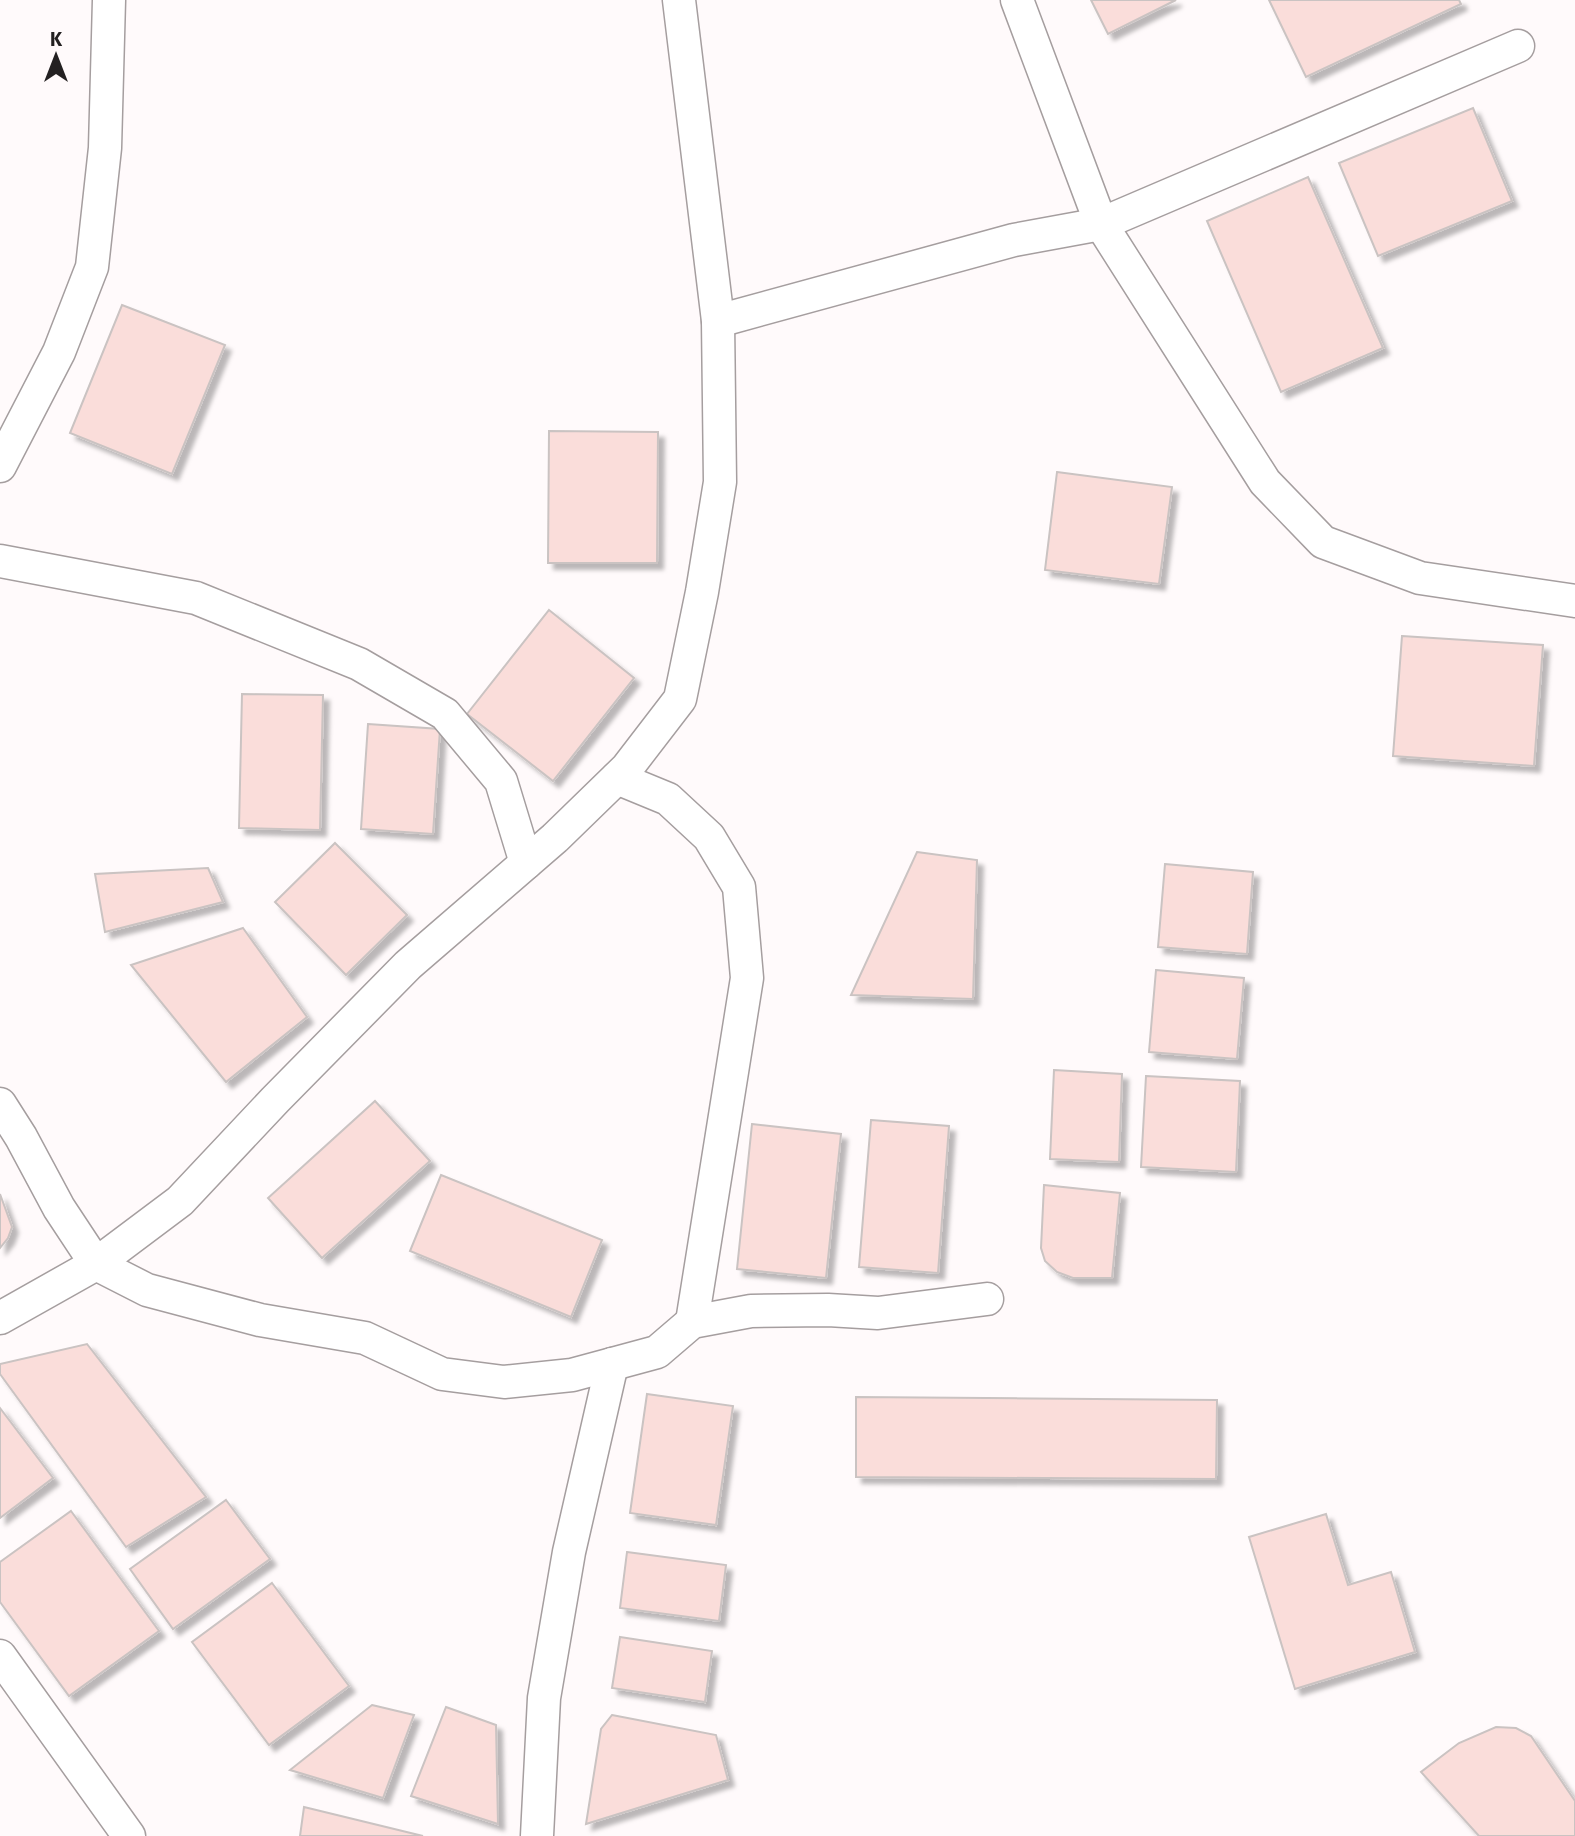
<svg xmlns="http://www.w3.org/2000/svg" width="1575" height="1836" viewBox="0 0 1575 1836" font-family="'Fira Sans',sans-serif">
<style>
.building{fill:#faddda;stroke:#cac3c2;stroke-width:2;filter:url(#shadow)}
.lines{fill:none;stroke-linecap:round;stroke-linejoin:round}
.street-casing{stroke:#a59e9f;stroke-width:35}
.street{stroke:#fff;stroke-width:32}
</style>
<defs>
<filter id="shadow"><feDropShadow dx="6" dy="6" stdDeviation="2" flood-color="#0004"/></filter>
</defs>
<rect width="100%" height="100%" fill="#fffafb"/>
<!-- building -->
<g class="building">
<path d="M1091,0H1176L1108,34Z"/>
<path d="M1269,0H1459L1461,4L1306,77Z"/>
<path d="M1473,108L1512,201L1378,256L1339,163Z"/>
<path d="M1308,177L1383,348L1281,392L1207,221Z"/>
<path d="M122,305L225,345L172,474L70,433Z"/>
<path d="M549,431L658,432L657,563H548Z"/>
<path d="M1057,472L1172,487L1159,584L1045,570Z"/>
<path d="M549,610L634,678L553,781L467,714Z"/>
<path d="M1402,636L1543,645L1534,766L1393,756Z"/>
<path d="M242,694L323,695L320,830L239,828Z"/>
<path d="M368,724L440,729L433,834L361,829Z"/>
<path d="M335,843L407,915L346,975L275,902Z"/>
<path d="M917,852L977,860L973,999L851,995Z"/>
<path d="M1165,864L1253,872L1247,954L1158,947Z"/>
<path d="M208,868L223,902L105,932L95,874Z"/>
<path d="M243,928L307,1017L226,1082L131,965Z"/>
<path d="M1156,970L1244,978L1237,1059L1149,1052Z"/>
<path d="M1054,1070L1122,1074L1119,1162L1050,1159Z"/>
<path d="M1146,1076L1240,1081L1236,1172L1141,1167Z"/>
<path d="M375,1101L430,1161L322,1258L268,1198Z"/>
<path d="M871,1120L949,1126L938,1273L859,1267Z"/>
<path d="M752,1124L841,1134L826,1278L737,1269Z"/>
<path d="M441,1175L602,1240L571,1317L410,1251Z"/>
<path d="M1044,1185L1120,1193L1112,1278H1073L1057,1272L1045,1261L1041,1248Z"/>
<path d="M0,1194L12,1227L8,1238L0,1248Z"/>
<path d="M87,1344L206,1497L126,1547L0,1374V1364Z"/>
<path d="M647,1394L733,1406L716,1525L630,1513Z"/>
<path d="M856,1397L1217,1400L1216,1479L856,1477Z"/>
<path d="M0,1408L53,1478L0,1518Z"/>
<path d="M226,1500L270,1559L173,1629L130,1569Z"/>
<path d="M71,1511L159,1631L69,1696L0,1602V1562Z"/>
<path d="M1326,1514L1348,1585L1391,1572L1415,1652L1295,1689L1249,1537Z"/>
<path d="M627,1552L726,1565L719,1621L620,1608Z"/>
<path d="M272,1583L349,1686L269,1745L192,1642Z"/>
<path d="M620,1637L712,1651L705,1702L612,1688Z"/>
<path d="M372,1705L414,1715L383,1798L290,1770Z"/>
<path d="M446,1707L496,1725L498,1824L411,1796Z"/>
<path d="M612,1715L716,1735L728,1780L586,1824L601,1729Z"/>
<path d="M1496,1727L1516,1728L1531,1736L1575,1801V1836H1479L1421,1772L1459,1743Z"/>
<path d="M304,1807L423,1836H300Z"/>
</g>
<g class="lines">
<!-- street casing -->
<g class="street-casing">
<g id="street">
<path d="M1017,0L1101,224L1265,482L1323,542L1420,578L1575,601"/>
<path d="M718,321L1014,240L1101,224L1518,46"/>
<path d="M0,466L59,352L92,267L105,148L109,0"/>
<path d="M0,561L196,598L359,664L445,714L501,781L526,863"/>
<path d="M617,778L668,799L709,837L739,887L747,978L692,1322"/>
<path d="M0,1104L21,1137L59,1208L96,1264L147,1290L260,1320L365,1338L442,1374L504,1382L572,1375L657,1352L692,1322L751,1311L828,1310L878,1313L987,1299"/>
<path d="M0,1318L96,1264L180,1201L275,1100L408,965L555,838L627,768L680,699L702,592L720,482L718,321L679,0"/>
<path d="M0,1656L129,1836"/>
<path d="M537,1836L544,1698L569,1552L612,1364"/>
</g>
</g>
<!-- street -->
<use href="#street" class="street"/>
</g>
<!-- north arrow -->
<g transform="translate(56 56)" stroke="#fffafb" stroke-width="5" paint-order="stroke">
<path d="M0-5L12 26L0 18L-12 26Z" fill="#232021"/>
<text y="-10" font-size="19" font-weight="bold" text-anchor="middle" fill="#232021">K</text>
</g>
</svg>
